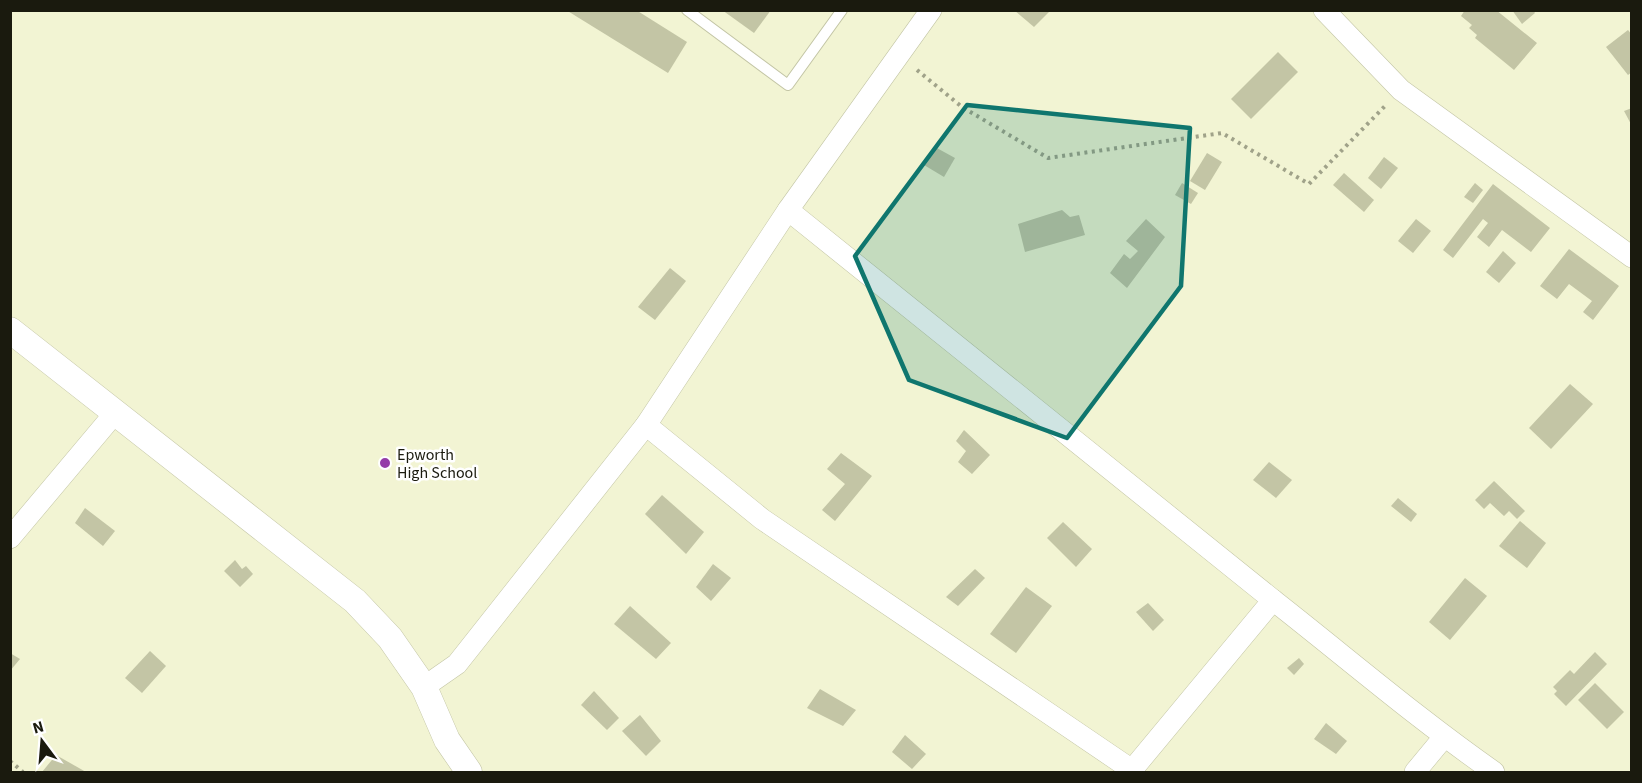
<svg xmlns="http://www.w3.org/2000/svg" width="1642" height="783" viewBox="0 0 1642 783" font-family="'Source Sans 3',sans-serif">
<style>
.building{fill:#c3c5a5}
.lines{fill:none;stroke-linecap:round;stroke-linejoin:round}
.service-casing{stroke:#c3c5a5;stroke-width:12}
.minor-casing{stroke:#c3c5a5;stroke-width:22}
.tertiary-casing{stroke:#c3c5a5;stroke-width:27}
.path{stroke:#a0a289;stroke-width:4;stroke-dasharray:3 4.5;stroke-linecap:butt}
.service{stroke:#fff;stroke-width:10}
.minor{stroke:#fff;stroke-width:21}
.tertiary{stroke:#fff;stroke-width:26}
.marked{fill:#0f766e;fill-opacity:0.2;stroke:#0f766e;stroke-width:4.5;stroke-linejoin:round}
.poi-dot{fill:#943ca8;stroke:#fff;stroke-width:2}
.labels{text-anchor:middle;stroke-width:5;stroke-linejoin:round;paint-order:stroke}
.poi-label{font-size:16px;fill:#1a1a0e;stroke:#fff;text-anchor:start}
</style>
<rect width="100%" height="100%" fill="#f2f4d3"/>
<!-- building -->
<g class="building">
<path d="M566,10H636L687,42L668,73Z"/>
<path d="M722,10H771L754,33Z"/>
<path d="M1014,10H1047L1049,12L1034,27Z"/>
<path d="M1465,10H1496L1537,43L1514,70L1475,38L1477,35L1469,28L1472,25L1461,16Z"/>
<path d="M1512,10H1533L1535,13L1522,24Z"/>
<path d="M1628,30L1632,35V72L1628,75L1606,47Z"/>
<path d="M1278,52L1298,72L1251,119L1231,99Z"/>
<path d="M1632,108V126L1624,111Z"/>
<path d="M935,147L955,158L944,177L924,165Z"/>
<path d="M1207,153L1222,162L1205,190L1190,181Z"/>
<path d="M1384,157L1398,168L1381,189L1368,178Z"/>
<path d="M1344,173L1374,200L1364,212L1333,185Z"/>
<path d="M1182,183L1198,193L1191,204L1175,195Z"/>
<path d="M1475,183L1483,190L1473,203L1464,197Z"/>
<path d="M1493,184L1550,228L1531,252L1502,230L1489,247L1477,237L1488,223L1483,219L1453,258L1443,250Z"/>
<path d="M1062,210L1070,217L1079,215L1085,235L1025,252L1018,224Z"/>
<path d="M1146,219L1165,237L1127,288L1110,273L1124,254L1130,259L1138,251L1126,241Z"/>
<path d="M1416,219L1431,231L1413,253L1398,241Z"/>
<path d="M1569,249L1619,286L1593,320L1583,312L1592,301L1569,284L1557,299L1540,286Z"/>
<path d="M1503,251L1516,263L1499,283L1486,272Z"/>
<path d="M670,268L686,281L655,320L638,307Z"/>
<path d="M1570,384L1593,404L1551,449L1529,428Z"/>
<path d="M964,430L990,455L972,474L958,462L966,451L956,441Z"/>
<path d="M841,453L872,476L835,521L822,510L845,484L827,469Z"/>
<path d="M1269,462L1292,480L1276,498L1253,480Z"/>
<path d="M1494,481L1525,511L1517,519L1509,511L1504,516L1490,503L1484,509L1475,500Z"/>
<path d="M662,495L704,532L686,554L645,514Z"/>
<path d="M1398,498L1417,514L1411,522L1391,506Z"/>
<path d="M85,508L115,531L103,546L75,523Z"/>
<path d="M1520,521L1546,543L1527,568L1499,546Z"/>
<path d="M1063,522L1092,549L1076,567L1047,538Z"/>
<path d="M235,560L242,569L246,566L253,574L240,587L224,571Z"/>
<path d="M713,564L731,578L711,601L696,587Z"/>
<path d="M975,569L985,578L958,606L946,597Z"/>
<path d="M1465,578L1487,596L1450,640L1429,622Z"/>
<path d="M1026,587L1052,606L1016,653L990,634Z"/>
<path d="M1148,603L1164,620L1153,631L1136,612Z"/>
<path d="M630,606L671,643L656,659L614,624Z"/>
<path d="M150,651L166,666L142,693L125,678Z"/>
<path d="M1595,652L1607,664L1566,706L1554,694L1557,691L1553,687L1570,670L1574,674Z"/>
<path d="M10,653L20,659L10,671Z"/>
<path d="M1299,658L1304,664L1294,675L1287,668Z"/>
<path d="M1595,683L1624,712L1607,729L1578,700Z"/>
<path d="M820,689L856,710L843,726L807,708Z"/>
<path d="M594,691L619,718L607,730L581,705Z"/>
<path d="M640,715L661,741L646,756L622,731Z"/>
<path d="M1326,723L1347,741L1336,754L1314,739Z"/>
<path d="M905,735L926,754L912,769L892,752Z"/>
<path d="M56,755L86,772H42Z"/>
</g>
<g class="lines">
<!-- service casing -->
<g class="service-casing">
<path id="service" d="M687,10L788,85L842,10"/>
</g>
<!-- minor casing -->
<g class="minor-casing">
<g id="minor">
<path d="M1324,10L1401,90L1632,257"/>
<path d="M646,425L762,519L1132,770L1273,600L788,210"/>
<path d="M10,538L115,413"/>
<path d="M1273,600C1347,658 1418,719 1494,772"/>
<path d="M424,687L457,664L646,425L788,210L931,10"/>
<path d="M1415,772L1444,737"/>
</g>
</g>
<!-- tertiary casing -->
<g class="tertiary-casing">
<path id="tertiary" d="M10,330L355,601L390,638L424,687L447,740L469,772"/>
</g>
<!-- path -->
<g class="path">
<path d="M917,70L962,107L1048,158L1222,133L1309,184L1385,106"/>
<path d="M10,761L23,772"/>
</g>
<!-- service -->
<use href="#service" class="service"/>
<!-- minor -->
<use href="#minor" class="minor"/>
<!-- tertiary -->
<use href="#tertiary" class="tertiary"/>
</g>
<!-- marked area -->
<path class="marked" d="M967,105L1190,128L1181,286L1067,438L909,380L855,256Z"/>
<!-- markers -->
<circle class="poi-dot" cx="385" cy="463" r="6"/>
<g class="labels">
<!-- poi labels -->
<g class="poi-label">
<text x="397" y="460">Epworth<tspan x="397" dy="18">High School</tspan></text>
</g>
</g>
<!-- border -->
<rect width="1642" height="783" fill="none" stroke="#1a1a0e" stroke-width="24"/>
<!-- north arrow -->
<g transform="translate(42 741) rotate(344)" stroke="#ffffff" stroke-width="4.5" paint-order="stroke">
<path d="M0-4.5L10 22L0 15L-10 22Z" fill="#1a1a0e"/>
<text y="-9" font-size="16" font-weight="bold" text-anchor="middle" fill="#1a1a0e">N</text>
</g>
</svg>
